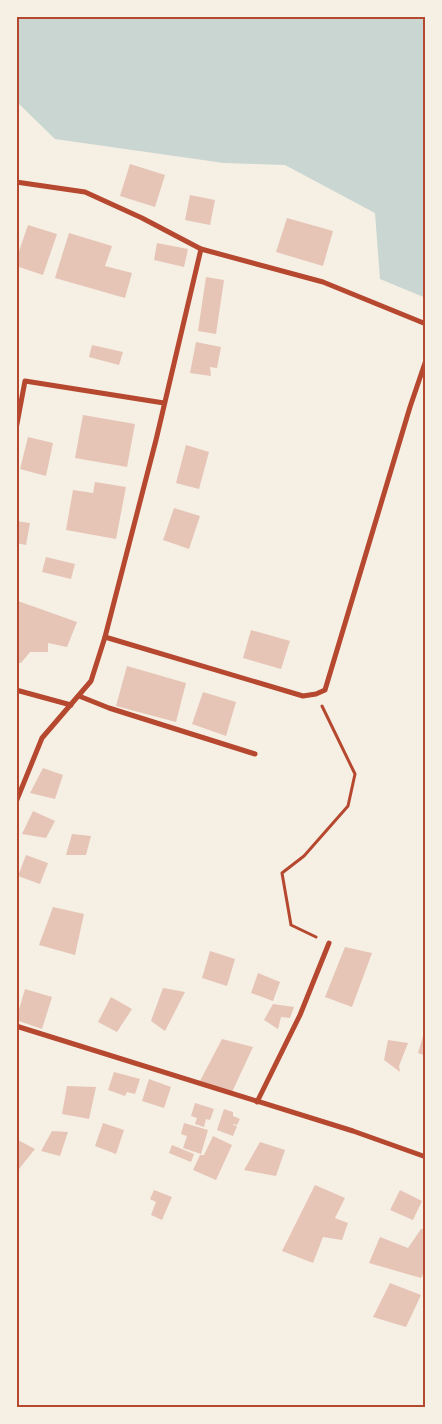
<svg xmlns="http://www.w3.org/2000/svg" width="442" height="1424" viewBox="0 0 442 1424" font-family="'Sofia Sans Condensed',sans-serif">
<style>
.water{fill:#c9d6d2}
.building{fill:#e6c5b7}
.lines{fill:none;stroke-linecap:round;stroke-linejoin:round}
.path{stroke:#b5482f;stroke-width:3}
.minor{stroke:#b5482f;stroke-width:5}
.neatline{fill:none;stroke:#b5482f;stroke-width:2}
</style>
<rect width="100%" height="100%" fill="#f6efe4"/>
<!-- water -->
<path class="water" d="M16,16H426V298L380,279L375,213L285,165L224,163L55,139L16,101Z"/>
<!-- building -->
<g class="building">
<path d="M130,164L165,175L155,207L120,196Z"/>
<path d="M190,195L215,200L210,225L185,220Z"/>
<path d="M287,218L333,231L323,266L276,252Z"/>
<path d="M28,225L57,234L43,275L16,266V260Z"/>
<path d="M69,233L112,246L105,266L132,273L125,298L55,278Z"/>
<path d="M157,243L188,249L184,267L154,260Z"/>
<path d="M206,277L224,280L216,334L198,331Z"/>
<path d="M196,342L221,347L217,368L210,367L211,376L190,373Z"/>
<path d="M92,345L123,352L119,365L89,357Z"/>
<path d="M83,415L135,424L127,467L75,458Z"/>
<path d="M28,437L53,443L46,476L20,469Z"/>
<path d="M186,445L209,452L199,489L176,483Z"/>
<path d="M95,482L126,487L116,539L66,530L73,490L93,493Z"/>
<path d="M174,508L200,516L189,549L163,540Z"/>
<path d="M16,521L30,523L26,545L16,543Z"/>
<path d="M46,557L75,564L71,579L42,572Z"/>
<path d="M18,601L77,622L67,647L48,643V652H30L21,663L16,662Z"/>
<path d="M251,630L290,641L281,669L243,658Z"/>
<path d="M127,666L186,683L176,722L116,706Z"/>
<path d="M203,692L236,702L226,736L192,724Z"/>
<path d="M43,768L63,775L55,799L30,793Z"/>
<path d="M33,811L55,821L46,838L22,834Z"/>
<path d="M72,834L91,836L86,855H66Z"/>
<path d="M26,855L48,863L40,884L18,876Z"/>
<path d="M53,907L84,914L75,955L39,945Z"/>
<path d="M345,947L372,953L352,1007L325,997Z"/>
<path d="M210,951L235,959L227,986L202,978Z"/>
<path d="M258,973L280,982L273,1001L251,993Z"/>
<path d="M163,988L185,992L165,1031L151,1021Z"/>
<path d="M25,989L52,997L42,1029L16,1020Z"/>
<path d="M111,997L132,1009L117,1032L98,1022Z"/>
<path d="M273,1004L294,1007L290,1018L281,1017L278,1029L264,1020Z"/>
<path d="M425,1029H426V1056L418,1053Z"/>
<path d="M222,1039L253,1047L232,1092L200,1081Z"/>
<path d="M388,1040L408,1043L399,1066L400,1072L384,1060Z"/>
<path d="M114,1072L140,1079L135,1094L127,1092L125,1096L108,1090Z"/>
<path d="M149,1079L171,1087L164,1108L142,1101Z"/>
<path d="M67,1086L96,1087L89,1119L62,1114Z"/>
<path d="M195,1103L214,1109L210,1120L206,1119L204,1127L195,1124L197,1118L191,1116Z"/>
<path d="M224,1109L233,1112V1116L240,1119L237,1125L233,1124V1125L237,1126L233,1136L217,1130Z"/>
<path d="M103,1123L124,1130L116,1154L95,1146Z"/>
<path d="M184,1123L208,1130L201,1154L183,1148L187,1136L181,1134Z"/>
<path d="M52,1131L68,1132L60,1156L41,1151Z"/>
<path d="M213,1136L232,1145L216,1180L193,1170L200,1155H204Z"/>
<path d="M16,1139L35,1149L19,1169L16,1167Z"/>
<path d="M260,1142L285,1150L276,1176L244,1170Z"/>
<path d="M172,1145L194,1154L191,1162L169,1153Z"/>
<path d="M315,1185L345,1198L335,1218L348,1223L342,1240L323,1237L313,1263L282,1251Z"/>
<path d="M154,1190L172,1197L162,1220L151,1215L156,1202L150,1199Z"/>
<path d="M400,1190L422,1201L413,1220L390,1210Z"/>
<path d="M421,1229H426V1269L421,1278L369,1263L380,1237L408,1248Z"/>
<path d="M390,1283L421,1295L406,1327L373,1317Z"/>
</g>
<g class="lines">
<!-- path -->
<path class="path" d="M316,937L291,925L282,873L304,856L348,806L355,774L322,706"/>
<!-- minor -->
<g class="minor">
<path d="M16,182L85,192L142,218L201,249L323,282L426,324"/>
<path d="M16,429L25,381L164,403"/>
<path d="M105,637L303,696L316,694L325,690L410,407L426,360"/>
<path d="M16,690L71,705"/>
<path d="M79,696L109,708L255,754"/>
<path d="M16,802L42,738L91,681L105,637L156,440L201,249"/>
<path d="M16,1026L353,1131L426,1157"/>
<path d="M257,1102L300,1015L329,943"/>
</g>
</g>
<!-- border -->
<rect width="442" height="1424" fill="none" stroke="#f6efe4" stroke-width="35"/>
<rect x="18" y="18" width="406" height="1388" class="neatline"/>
</svg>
